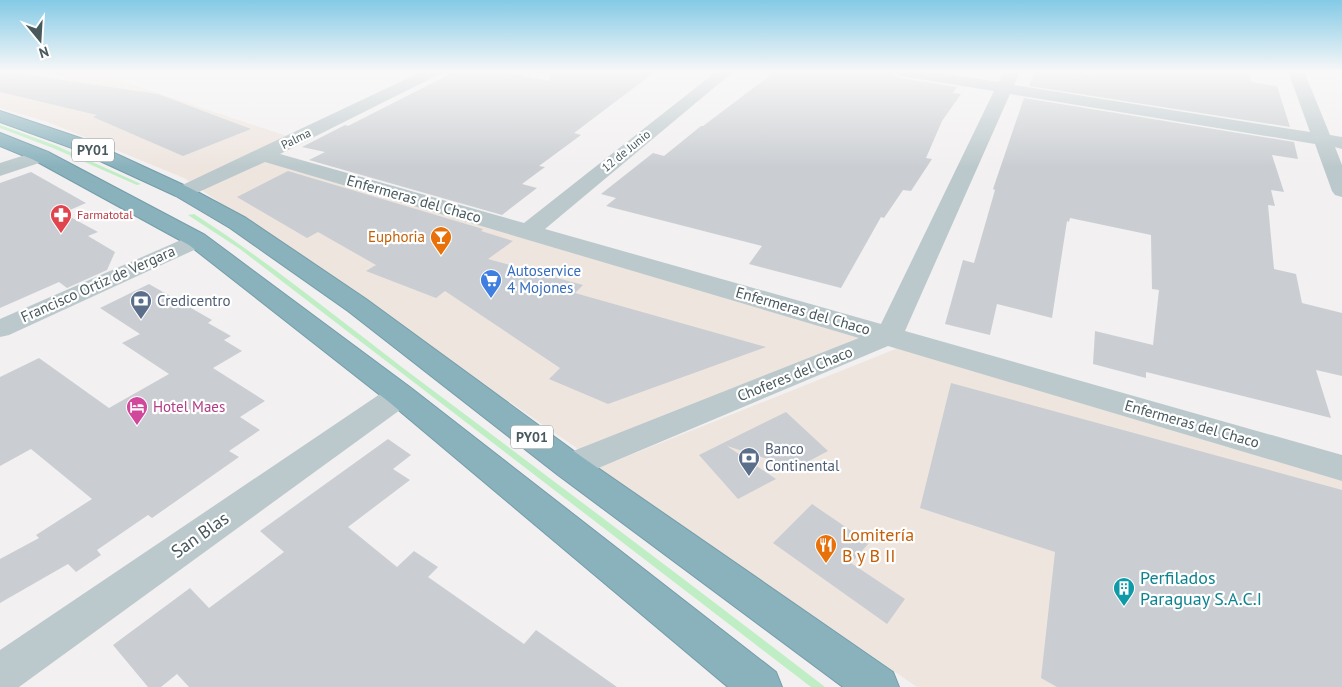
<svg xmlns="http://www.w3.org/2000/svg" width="1342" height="687" viewBox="0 0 1342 687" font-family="'PT Sans',sans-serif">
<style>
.commercial{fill:#eee5df}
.green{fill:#c0eec4}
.building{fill:#caced2}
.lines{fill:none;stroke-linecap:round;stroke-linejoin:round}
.highway-casing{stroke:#749da9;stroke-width:2}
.minor{fill:#bcc9cc;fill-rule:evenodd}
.highway{fill:#89b2bd;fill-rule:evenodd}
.labels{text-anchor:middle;stroke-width:4.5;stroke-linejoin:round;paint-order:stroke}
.far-street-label{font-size:12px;fill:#48595d;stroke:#fff}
.far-health-label{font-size:12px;fill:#be3a42;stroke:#fff;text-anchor:start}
.shield{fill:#fff;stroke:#7f8b8e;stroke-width:1}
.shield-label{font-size:14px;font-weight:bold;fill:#48595d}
.street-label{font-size:15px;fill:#48595d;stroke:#fff}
.food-label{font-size:15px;fill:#c56008;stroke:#fff;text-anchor:end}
.shop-label{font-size:15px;fill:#366cbe;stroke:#fff;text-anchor:start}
.service-label{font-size:15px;fill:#4e5e75;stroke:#fff;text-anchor:start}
.hotel-label{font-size:15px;fill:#b23c85;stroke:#fff;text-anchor:start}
.near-street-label{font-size:18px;fill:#48595d;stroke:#fff}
.near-food-label{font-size:18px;fill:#c56008;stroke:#fff;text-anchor:start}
.near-culture-label{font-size:18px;fill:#0d838f;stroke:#fff;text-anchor:start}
</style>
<rect width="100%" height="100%" fill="#f2f0f0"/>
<!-- commercial -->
<g class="commercial">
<path d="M0,71H92L296,139L264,155L889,336L581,451L184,178L48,122L0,108Z"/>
<path d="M903,346L1342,474V687H917L598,468Z"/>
</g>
<!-- green -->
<g class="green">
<path d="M0,125L57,146L141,184L137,185L53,148L0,128Z"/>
<path d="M194,214C274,265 347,326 423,383C558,484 692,585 825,687H811L240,249L188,215Z"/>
</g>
<!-- building -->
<g class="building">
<path d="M0,71L158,94L251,129L183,156L93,117L97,115L0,92Z"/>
<path d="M456,71H498L550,81L551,71H656L574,133L581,135L539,166L545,167L522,184L537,188L502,215L309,160L325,152L302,147L345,125L348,126Z"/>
<path d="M776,71H890L894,75L900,78L957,87L953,93L961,94L942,121L926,158L932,159L911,191L903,190L884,218L881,217L841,288L749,264L762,246L606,206L616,198L601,194L653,153L664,156L701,126H703Z"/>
<path d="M1035,71H1064L1097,76V71H1249L1251,82L1277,86L1290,127L1029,86Z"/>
<path d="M1024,98L1294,142L1298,159L1272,155L1284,192L1271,190L1275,206L1268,205L1274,269L1296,274L1302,303L1342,313V376L1316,370L1331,418L1146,372V378L1093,364L1095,331L1153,345L1159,290L1152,289L1151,235L1070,218L1069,222L1067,221L1052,318L997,304L990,335L945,324L963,260L974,263L995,190L993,189Z"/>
<path d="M288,171L483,229L481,231L513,241L488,259L583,285L575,293L766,347L608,404L549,379L560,368L445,291L436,298L366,271L376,265L318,232L307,238L237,197Z"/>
<path d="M31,172L86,203L63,213L98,232L88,236L115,252L107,270L67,288L59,282L0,308V183Z"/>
<path d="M149,284L212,320L208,323L231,336L224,340L242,351L213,368L265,401L240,417L260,430L229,451L239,457L152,518L148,515L97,550L101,555L76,572L68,564L0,603V559L39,538L36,535L92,499L31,449L0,466V377L39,358L109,408L169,374L122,343L140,334L100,308Z"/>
<path d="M951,383L1342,490V687H1057L1041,678L1055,552L920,508Z"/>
<path d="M786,412L828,451L796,468L727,446L776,479L738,499L699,455Z"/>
<path d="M388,439L411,455L393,469L410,480L348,527L397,567L414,551L438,567L428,577L524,644L536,630L617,687H189L177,674L161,687H148L113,645L190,588L209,608L284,552L260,531Z"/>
<path d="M812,504L869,543L851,563L905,599L887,624L773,543Z"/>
</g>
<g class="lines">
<!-- highway casing -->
<g class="highway-casing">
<g id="highway">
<path d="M0,111L86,140L190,188L246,218L366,299L582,457L893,672L899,687H843L558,475L348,311L230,228L176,196L72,148L0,122Z"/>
<path d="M0,133L48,152L205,235L411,388L776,672L782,687H728L389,402L189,245L34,160L0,146Z"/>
</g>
</g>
<!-- minor -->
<g class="minor">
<path d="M423,71H443L440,74L280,154L524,223L717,71H734L545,229L881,324L994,91L900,76L895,74L892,71H927L999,82L1004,71H1020L1014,85L1310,132L1288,71H1304L1330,135L1342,137V149L1335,147L1342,165V197L1335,195L1332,191L1315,144L1010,94L905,331L1342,455V481L888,346L582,475L570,479L558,475L554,466L558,457L859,338L265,162L190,196L183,198L176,196L173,192L176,188Z"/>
<path d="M41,150L48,152L51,156L48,160L0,176V163Z"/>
<path d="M197,233L205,235L208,240L205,245L9,335L0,337V319Z"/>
<path d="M400,385L411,388L415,395L411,402L19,687H0V650L389,388Z"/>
</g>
<!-- highway -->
<use href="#highway" class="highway"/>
</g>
<!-- sky -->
<linearGradient id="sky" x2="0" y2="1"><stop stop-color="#84cae6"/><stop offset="0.43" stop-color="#f9f8f8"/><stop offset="1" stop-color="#f9f8f8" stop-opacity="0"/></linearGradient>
<rect width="1342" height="167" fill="url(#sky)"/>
<!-- icons -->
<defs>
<g id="pharmacy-pin" transform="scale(1.125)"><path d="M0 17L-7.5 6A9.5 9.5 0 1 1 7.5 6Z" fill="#e0444e" stroke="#fff"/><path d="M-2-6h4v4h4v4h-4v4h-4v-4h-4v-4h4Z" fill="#fff"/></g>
<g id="bar-pin" transform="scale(1.125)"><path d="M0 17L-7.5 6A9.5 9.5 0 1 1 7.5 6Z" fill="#e8710a" stroke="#fff"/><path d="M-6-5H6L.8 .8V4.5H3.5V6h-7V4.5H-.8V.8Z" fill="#fff"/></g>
<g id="supermarket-pin" transform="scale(1.125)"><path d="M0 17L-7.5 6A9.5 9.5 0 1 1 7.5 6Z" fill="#3f7fe0" stroke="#fff"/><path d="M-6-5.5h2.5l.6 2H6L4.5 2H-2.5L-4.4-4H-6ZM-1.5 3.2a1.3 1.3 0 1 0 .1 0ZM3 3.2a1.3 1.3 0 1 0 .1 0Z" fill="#fff"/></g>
<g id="bank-pin" transform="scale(1.125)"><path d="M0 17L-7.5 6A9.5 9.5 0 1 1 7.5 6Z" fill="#5c6f8a" stroke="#fff"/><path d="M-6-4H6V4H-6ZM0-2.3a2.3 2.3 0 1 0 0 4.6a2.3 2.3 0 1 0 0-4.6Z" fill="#fff"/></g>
<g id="hotel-pin" transform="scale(1.125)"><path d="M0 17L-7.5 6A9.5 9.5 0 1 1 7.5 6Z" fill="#d1479c" stroke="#fff"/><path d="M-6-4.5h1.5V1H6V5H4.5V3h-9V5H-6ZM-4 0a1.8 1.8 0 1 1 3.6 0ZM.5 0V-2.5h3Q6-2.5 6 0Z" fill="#fff"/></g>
<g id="restaurant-pin" transform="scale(1.125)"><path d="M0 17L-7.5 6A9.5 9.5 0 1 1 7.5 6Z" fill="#e8710a" stroke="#fff"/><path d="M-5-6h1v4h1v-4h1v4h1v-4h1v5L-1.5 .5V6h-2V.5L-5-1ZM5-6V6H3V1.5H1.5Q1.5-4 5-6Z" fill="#fff"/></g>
<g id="building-pin" transform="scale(1.125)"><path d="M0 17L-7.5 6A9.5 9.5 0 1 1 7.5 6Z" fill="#0f9aa8" stroke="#fff"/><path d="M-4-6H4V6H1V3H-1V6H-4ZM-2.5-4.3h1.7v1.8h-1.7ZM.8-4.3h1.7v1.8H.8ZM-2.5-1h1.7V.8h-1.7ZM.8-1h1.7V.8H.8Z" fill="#fff"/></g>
</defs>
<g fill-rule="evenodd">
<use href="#pharmacy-pin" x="61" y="215"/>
<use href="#bar-pin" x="441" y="237"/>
<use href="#supermarket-pin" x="491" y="280"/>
<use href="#bank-pin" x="141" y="301"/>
<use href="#hotel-pin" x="137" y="407"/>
<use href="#bank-pin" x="749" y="458"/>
<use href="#restaurant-pin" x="826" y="545"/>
<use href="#building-pin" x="1124" y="588"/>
</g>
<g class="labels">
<!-- far-street labels -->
<g class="far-street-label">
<text transform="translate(296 139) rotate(-26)" y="4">Palma</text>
<text transform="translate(626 151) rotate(-39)" y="4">12 de Junio</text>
</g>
<!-- far-health labels -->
<g class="far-health-label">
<text x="77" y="219">Farmatotal</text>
</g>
<!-- shield labels -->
<g class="shield">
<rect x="72" y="138.5" width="42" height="23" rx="4"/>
<rect x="511" y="425.5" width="42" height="23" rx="4"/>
</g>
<g class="shield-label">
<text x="93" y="155">PY01</text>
<text x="532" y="442">PY01</text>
</g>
<!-- street labels -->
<g class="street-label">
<text transform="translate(414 199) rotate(16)" y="5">Enfermeras del Chaco</text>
<text transform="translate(98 284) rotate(-24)" y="5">Francisco Ortiz de Vergara</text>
<text transform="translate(803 311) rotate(16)" y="5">Enfermeras del Chaco</text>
<text transform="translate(795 374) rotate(-22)" y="5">Choferes del Chaco</text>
<text transform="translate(1192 424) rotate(16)" y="5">Enfermeras del Chaco</text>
</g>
<!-- food labels -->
<g class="food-label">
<text x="425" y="242">Euphoria</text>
</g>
<!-- shop labels -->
<g class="shop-label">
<text x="507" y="276">Autoservice<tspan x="507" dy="17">4 Mojones</tspan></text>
</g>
<!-- service labels -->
<g class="service-label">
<text x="157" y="306">Credicentro</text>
<text x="765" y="454">Banco<tspan x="765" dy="17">Continental</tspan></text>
</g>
<!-- hotel labels -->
<g class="hotel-label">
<text x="153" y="412">Hotel Maes</text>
</g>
<!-- near-street labels -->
<g class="near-street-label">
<text transform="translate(200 535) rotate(-35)" y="6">San Blas</text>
</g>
<!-- near-food labels -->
<g class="near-food-label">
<text x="842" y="541">Lomitería<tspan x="842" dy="21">B y B II</tspan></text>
</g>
<!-- near-culture labels -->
<g class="near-culture-label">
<text x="1140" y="584">Perfilados<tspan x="1140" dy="21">Paraguay S.A.C.I</tspan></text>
</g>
</g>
<!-- north arrow -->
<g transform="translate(40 40) rotate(162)" stroke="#ffffff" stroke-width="4" paint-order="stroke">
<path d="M0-4L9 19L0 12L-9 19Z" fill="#48595d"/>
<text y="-8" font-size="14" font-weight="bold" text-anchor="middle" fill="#48595d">N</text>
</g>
</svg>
